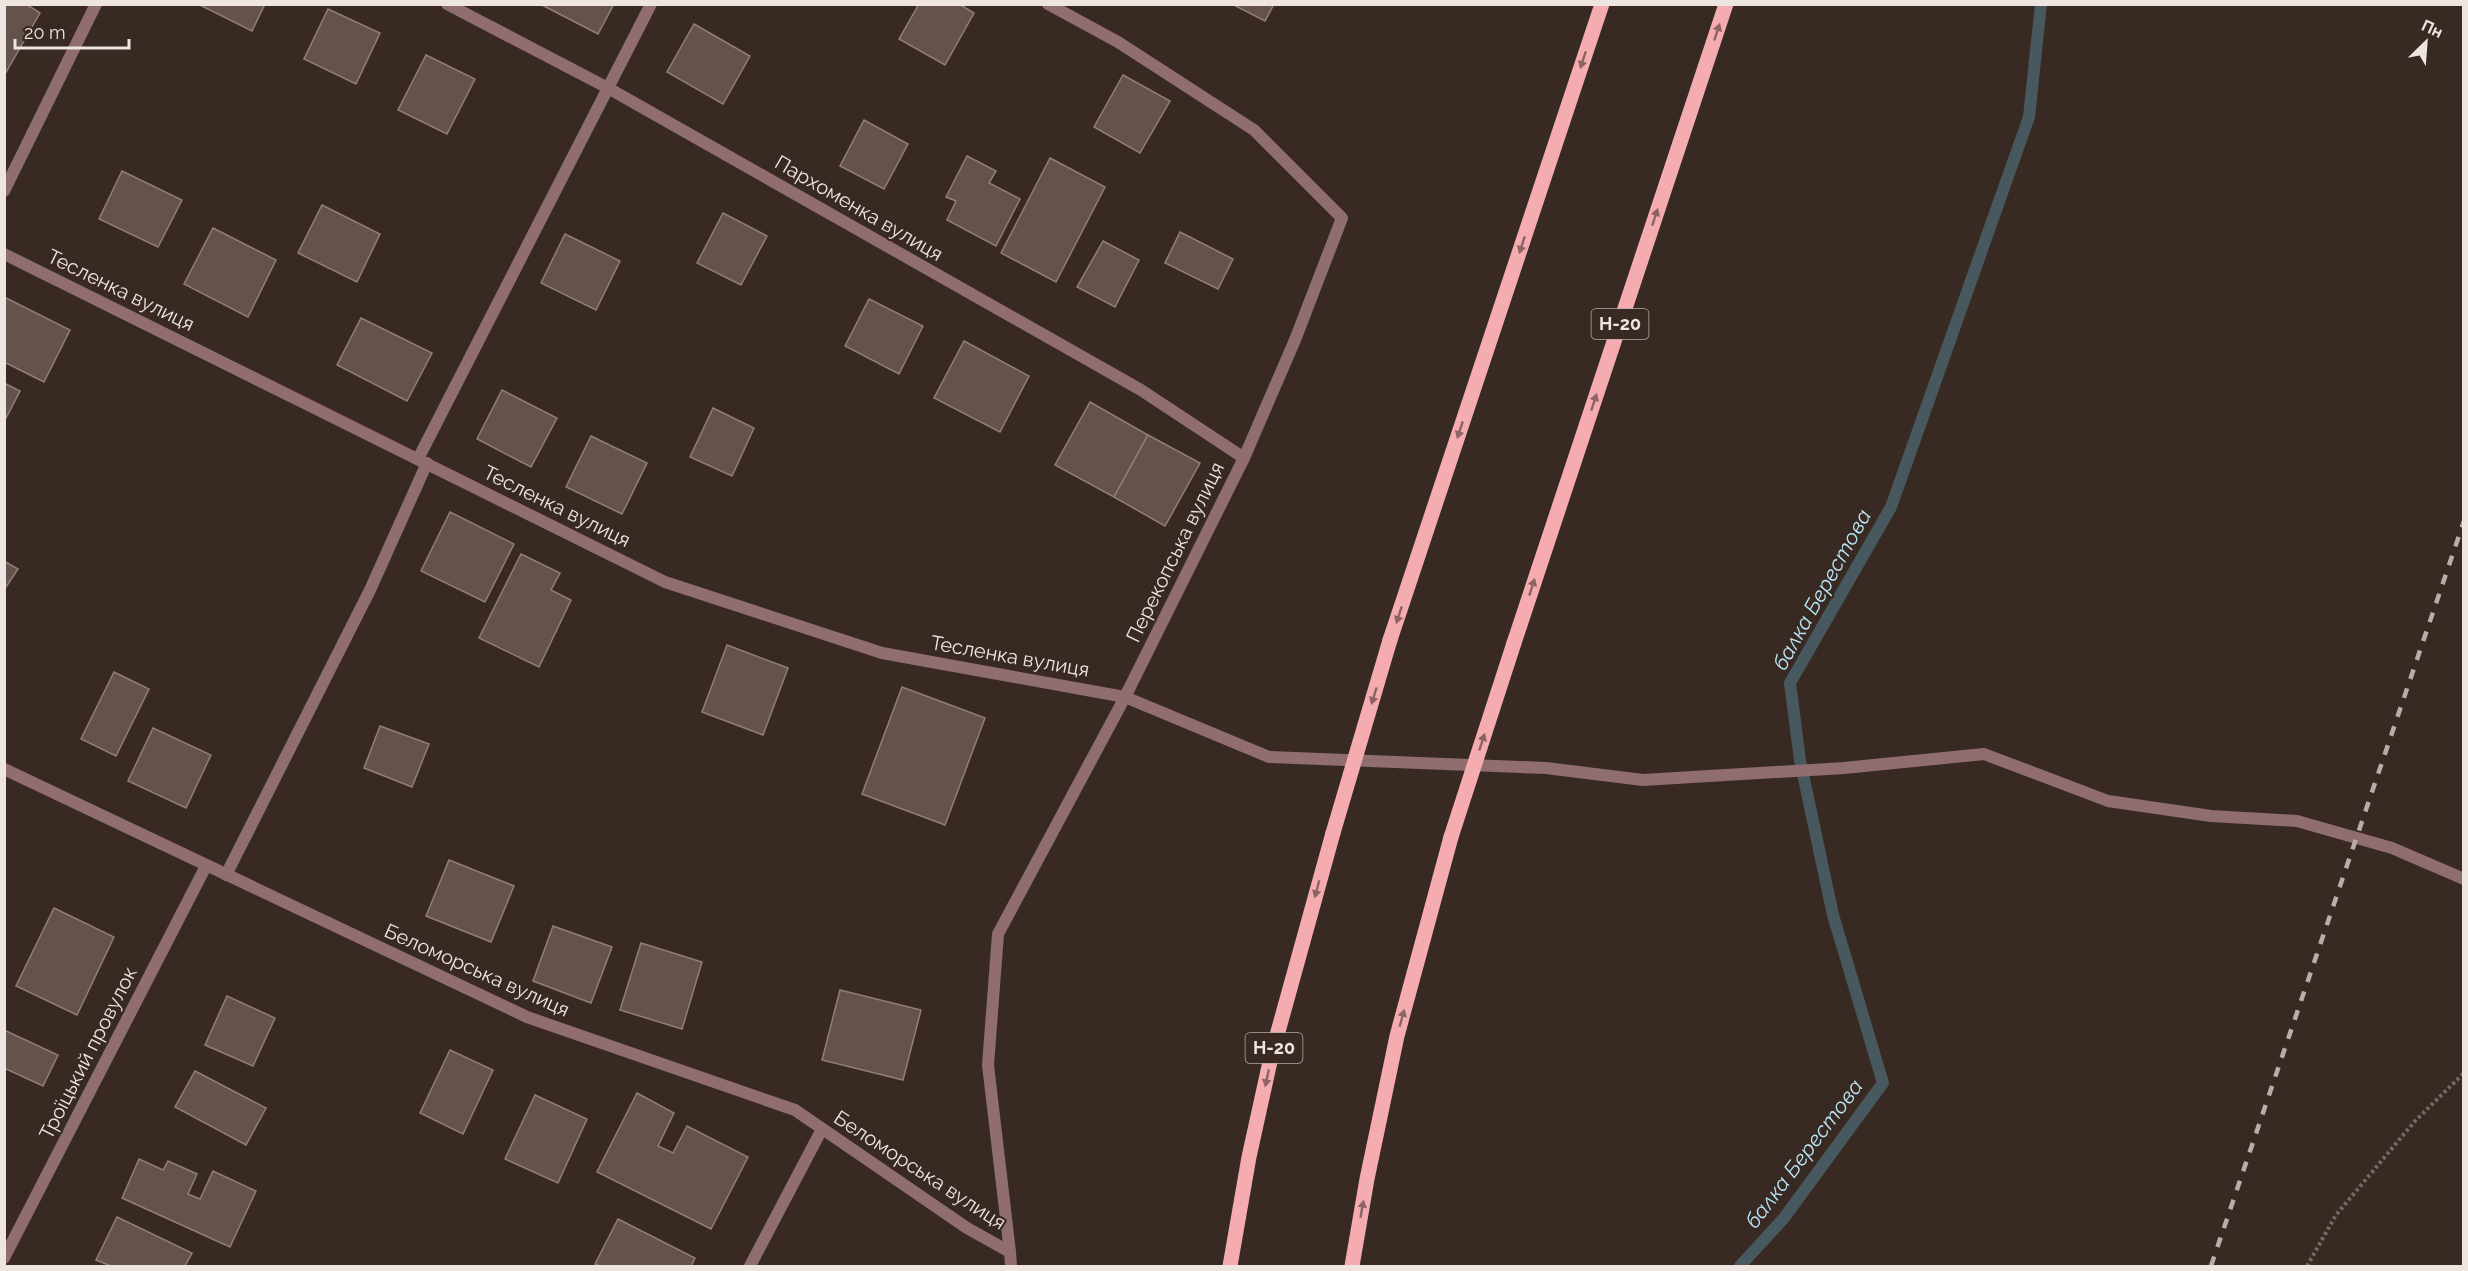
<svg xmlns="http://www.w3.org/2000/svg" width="2468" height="1271" viewBox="0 0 2468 1271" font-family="Raleway,sans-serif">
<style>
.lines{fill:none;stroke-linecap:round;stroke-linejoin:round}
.stream{stroke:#47585e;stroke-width:12}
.building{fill:#63534b;stroke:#917f77;stroke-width:1.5}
.path{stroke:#776a64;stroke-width:4;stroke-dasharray:3 3;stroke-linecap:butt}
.service{stroke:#906d6f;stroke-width:12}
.minor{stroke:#906d6f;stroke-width:12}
.primary{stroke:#f4acb1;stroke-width:15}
.rail{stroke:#b8ada8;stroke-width:4.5;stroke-dasharray:10 10;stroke-linecap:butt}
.primary-bridge{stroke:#f4acb1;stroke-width:15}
.oneway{fill:#8d6462}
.labels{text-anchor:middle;stroke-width:4.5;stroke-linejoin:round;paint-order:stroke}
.shield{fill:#382a22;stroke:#b7aca7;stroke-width:1.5}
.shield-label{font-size:18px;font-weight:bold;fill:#eee4e0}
.street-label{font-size:20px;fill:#eee4e0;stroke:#382a22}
.water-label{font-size:21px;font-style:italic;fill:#bae6f8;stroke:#382a22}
</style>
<rect width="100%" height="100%" fill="#382a22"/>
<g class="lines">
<!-- stream -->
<path class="stream" d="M1740,1266L1784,1218L1883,1083L1833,915L1800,760L1790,683L1891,507L2029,117L2041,4"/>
</g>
<!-- building -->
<g class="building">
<path d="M4,4H26L40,13L5,74Z"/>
<path d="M198,4H265L252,31Z"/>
<path d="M540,4H614L598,34Z"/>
<path d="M919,4H959L974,13L945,65L899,39Z"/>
<path d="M1232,4H1274L1265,21Z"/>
<path d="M328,9L380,33L356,84L304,59Z"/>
<path d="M694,24L750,56L723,104L667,72Z"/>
<path d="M426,55L475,79L447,134L398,110Z"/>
<path d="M1123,75L1170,101L1140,153L1094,127Z"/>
<path d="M864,120L908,144L884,189L840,166Z"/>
<path d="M967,156L996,171L989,183L1020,199L996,246L947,220L956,201L946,197Z"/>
<path d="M1050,158L1105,187L1056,282L1001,253Z"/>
<path d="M122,171L182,200L158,247L99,219Z"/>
<path d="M322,205L380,234L357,282L298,253Z"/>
<path d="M723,213L767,236L741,285L697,263Z"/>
<path d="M213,228L276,260L248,317L184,284Z"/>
<path d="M1180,232L1233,259L1218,289L1165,263Z"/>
<path d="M565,234L620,261L596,310L541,283Z"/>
<path d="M1103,241L1139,260L1115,307L1077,287Z"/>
<path d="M4,297L70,330L44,382L4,362Z"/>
<path d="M869,299L923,326L899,374L845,346Z"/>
<path d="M361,318L432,353L407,401L337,365Z"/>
<path d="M964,341L1029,376L1000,432L934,398Z"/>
<path d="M4,383L20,391L4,422Z"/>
<path d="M502,390L557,418L531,467L477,439Z"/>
<path d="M1090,402L1148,435L1114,497L1055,465Z"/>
<path d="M713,408L754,428L732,476L690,457Z"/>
<path d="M1148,435L1200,463L1165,526L1114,497Z"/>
<path d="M591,436L647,463L622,514L566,487Z"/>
<path d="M450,512L514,544L485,602L421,571Z"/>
<path d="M521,554L560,573L551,590L571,600L539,667L479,638Z"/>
<path d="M4,561L18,569L4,590Z"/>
<path d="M727,645L788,668L763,735L702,712Z"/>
<path d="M114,672L149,689L116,756L81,739Z"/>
<path d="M902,687L985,718L945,825L862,794Z"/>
<path d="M380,726L429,744L412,787L364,768Z"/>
<path d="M153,728L211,755L186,808L128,781Z"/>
<path d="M449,860L514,886L491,942L426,916Z"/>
<path d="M54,908L114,937L77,1015L16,986Z"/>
<path d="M553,926L612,947L591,1003L533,981Z"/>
<path d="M641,943L702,962L682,1029L620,1010Z"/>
<path d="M840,990L921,1010L903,1080L822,1060Z"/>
<path d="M227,996L275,1018L253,1066L205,1045Z"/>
<path d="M4,1030L58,1055L43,1086L4,1068Z"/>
<path d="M450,1050L493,1070L463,1134L420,1113Z"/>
<path d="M195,1071L266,1108L246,1145L175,1107Z"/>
<path d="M637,1093L674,1113L658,1146L673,1153L687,1126L748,1157L711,1229L597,1172Z"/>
<path d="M535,1095L587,1119L558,1183L505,1159Z"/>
<path d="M139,1159L163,1170L168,1161L197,1174L188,1194L200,1199L213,1171L256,1191L230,1247L122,1198Z"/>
<path d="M117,1217L192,1253L185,1266H111L96,1260Z"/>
<path d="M618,1219L695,1258L691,1266H600L595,1264Z"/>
</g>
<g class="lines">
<!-- path -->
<path class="path" d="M2307,1266L2336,1215L2415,1121L2464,1073"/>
<!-- service -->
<g class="service">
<path d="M418,459L651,4"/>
<path d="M1125,697L1269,757L1546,768L1643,780L1844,768L1984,754L2108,801L2211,816L2297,821L2392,848L2464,879"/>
<path d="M226,875L370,590L427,463"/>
</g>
<!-- minor -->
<g class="minor">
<path d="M447,4L608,88L1141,390L1244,458"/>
<path d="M4,191L96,4"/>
<path d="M4,254L665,582L882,653L1125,697"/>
<path d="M4,769L527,1017L795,1110L967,1228L1010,1252L1011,1266"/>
<path d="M1010,1252L988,1065L998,934L1125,697L1244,458L1295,340L1342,218L1254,130L1118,42L1048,4"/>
<path d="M4,1258L206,866"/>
<path d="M750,1266L822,1129"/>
</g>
<!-- primary -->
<g class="primary">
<path d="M1390,640L1602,4"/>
<path d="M1514,643L1726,4"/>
<path d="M1230,1266L1249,1157L1271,1057L1333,833"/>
<path d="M1352,1266L1367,1179L1397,1036L1451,837"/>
</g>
<!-- rail -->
<path class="rail" d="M2211,1266L2464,521"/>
<!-- primary-bridge -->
<g class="primary-bridge">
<path d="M1333,833L1390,640"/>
<path d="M1451,837L1514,643"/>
</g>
</g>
<!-- one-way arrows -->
<defs><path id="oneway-solid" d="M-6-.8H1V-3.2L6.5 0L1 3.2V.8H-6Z" transform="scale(1.5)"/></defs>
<g class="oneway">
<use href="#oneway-solid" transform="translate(1717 32) rotate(-72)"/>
<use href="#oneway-solid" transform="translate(1583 60) rotate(108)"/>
<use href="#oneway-solid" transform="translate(1655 217) rotate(-72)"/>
<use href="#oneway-solid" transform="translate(1522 245) rotate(108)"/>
<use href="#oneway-solid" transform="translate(1594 402) rotate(-72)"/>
<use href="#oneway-solid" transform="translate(1460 430) rotate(108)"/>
<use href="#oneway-solid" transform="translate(1532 587) rotate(-72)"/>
<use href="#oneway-solid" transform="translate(1399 615) rotate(108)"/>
<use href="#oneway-solid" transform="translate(1374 696) rotate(107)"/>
<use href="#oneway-solid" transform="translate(1482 742) rotate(-72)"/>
<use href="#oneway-solid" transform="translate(1317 889) rotate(105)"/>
<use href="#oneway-solid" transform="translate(1402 1018) rotate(-75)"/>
<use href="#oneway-solid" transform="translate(1267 1078) rotate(102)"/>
<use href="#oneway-solid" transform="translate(1362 1209) rotate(-80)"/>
</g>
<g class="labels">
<!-- shield labels -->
<g class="shield">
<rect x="1591.5" y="309" width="57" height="30" rx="4.5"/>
<rect x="1245.5" y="1033" width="57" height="30" rx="4.5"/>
</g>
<g class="shield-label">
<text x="1620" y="330">Н-20</text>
<text x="1274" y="1054">Н-20</text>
</g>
<!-- street labels -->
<g class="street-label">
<text transform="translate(859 208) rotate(30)" y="7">Пархоменка вулиця</text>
<text transform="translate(121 290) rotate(26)" y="7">Тесленка вулиця</text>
<text transform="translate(557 506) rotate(26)" y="7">Тесленка вулиця</text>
<text transform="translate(1175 552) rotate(-64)" y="7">Перекопська вулиця</text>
<text transform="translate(1010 656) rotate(10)" y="7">Тесленка вулиця</text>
<text transform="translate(477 970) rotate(24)" y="7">Беломорська вулиця</text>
<text transform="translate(88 1053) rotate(-63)" y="7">Троїцький провулок</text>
<text transform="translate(920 1170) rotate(33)" y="7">Беломорська вулиця</text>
</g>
<!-- water labels -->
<g class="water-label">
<text transform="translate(1822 590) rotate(-61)" y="7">балка Берестова</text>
<text transform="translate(1804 1154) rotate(-53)" y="7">балка Берестова</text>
</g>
</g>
<!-- border -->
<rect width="2468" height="1271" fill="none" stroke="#eee4e0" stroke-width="12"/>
<!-- north arrow -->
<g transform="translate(2426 42) rotate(25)" stroke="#382a22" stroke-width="4.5" paint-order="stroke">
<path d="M0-4.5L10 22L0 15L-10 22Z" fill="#eee4e0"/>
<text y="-9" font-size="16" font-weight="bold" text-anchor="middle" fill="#eee4e0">Пн</text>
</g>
<!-- scale -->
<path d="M15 39v9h114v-9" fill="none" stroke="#eee4e0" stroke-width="3"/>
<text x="24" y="39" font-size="18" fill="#eee4e0" stroke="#382a22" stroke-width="4.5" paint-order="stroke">20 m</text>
</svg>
